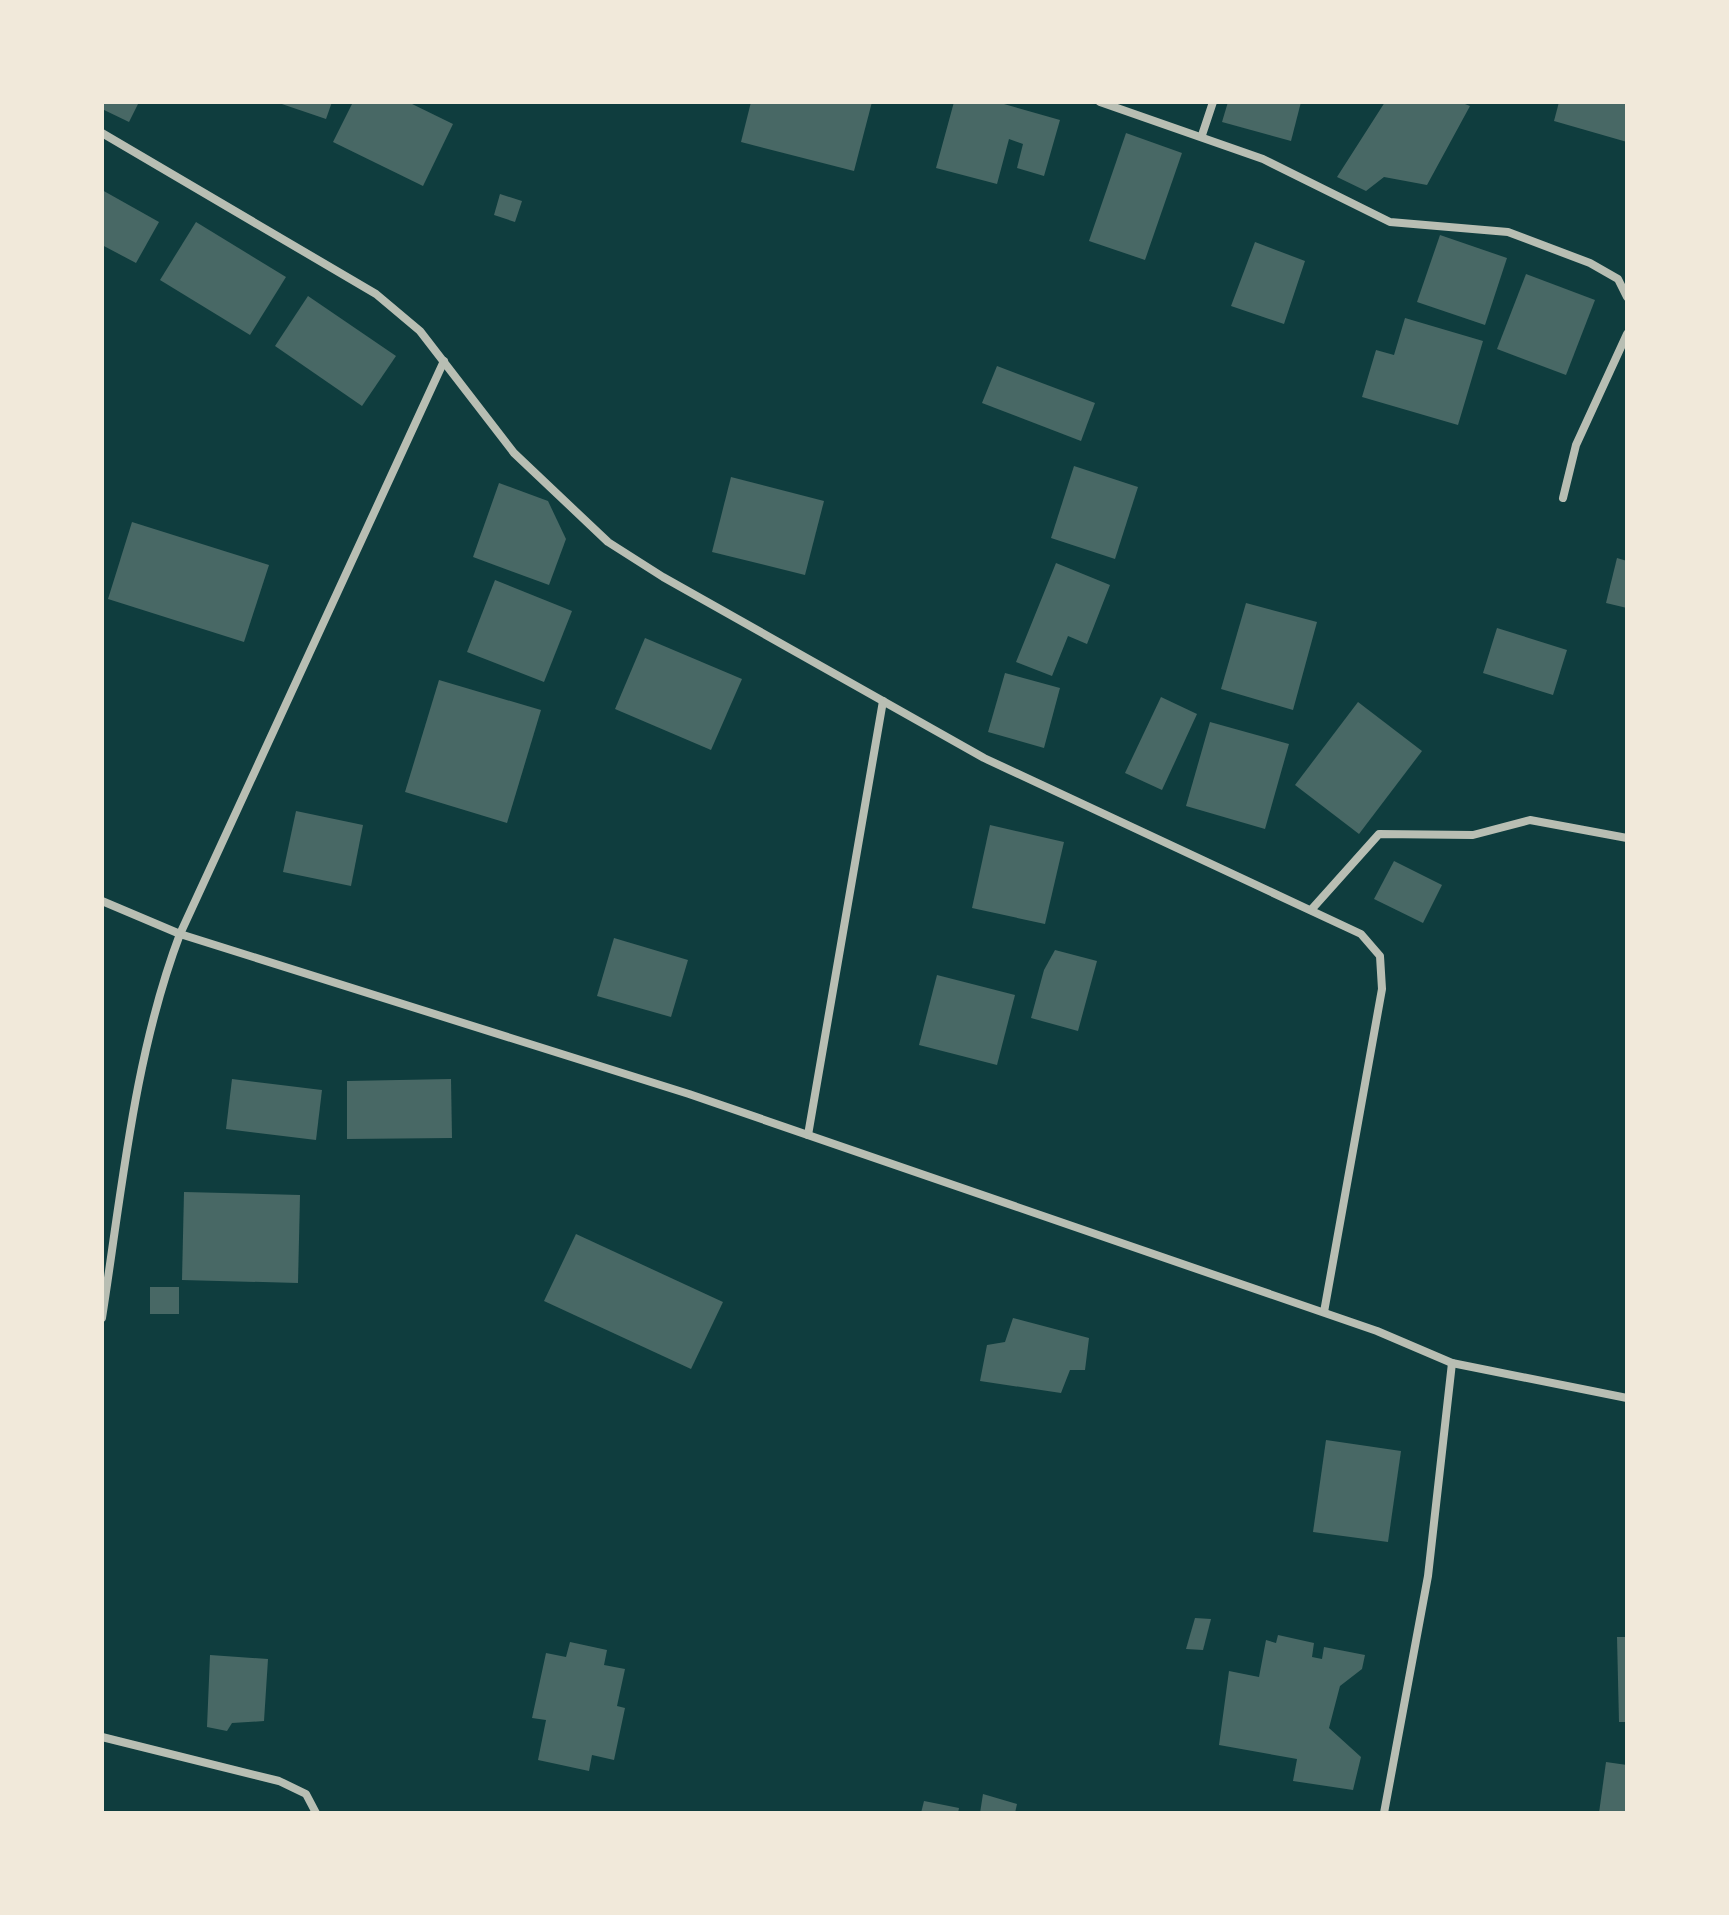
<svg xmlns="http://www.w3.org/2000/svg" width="1729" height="1915" viewBox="0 0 1729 1915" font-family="Karla,sans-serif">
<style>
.building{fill:#486865}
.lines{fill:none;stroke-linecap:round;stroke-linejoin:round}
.minor{stroke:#b8beb3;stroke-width:8}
</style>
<rect width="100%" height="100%" fill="#0f3d3e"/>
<!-- building -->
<g class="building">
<path d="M102,102H139L129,122L102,109Z"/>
<path d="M276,102H332L326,119Z"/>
<path d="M353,102H408L453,124L423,186L333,142Z"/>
<path d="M751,102H872L854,171L741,142Z"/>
<path d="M954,102H997L1060,120L1044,176L1017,168L1023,144L1009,139L997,184L936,168Z"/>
<path d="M1228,102H1301L1291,141L1222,122Z"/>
<path d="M1385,102H1460L1470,106L1427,185L1384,177L1366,191L1337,177Z"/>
<path d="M1559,102H1627V142L1554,121Z"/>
<path d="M1126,133L1182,153L1145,260L1089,241Z"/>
<path d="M102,190L159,222L136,263L102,245Z"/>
<path d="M500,194L522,201L515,222L494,215Z"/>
<path d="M196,222L286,277L250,335L160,280Z"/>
<path d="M1440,235L1507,258L1485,325L1417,302Z"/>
<path d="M1255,242L1305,261L1284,324L1231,306Z"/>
<path d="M1526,274L1595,300L1566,375L1497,349Z"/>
<path d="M308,296L396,356L362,406L275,346Z"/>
<path d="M1405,318L1483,341L1458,425L1362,397L1376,350L1394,355Z"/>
<path d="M997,366L1095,403L1081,441L982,403Z"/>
<path d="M1074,466L1138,487L1115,559L1051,538Z"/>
<path d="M731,477L824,501L805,575L712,552Z"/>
<path d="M499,483L548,501L566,539L549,585L473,557Z"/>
<path d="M132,522L269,565L244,642L108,599Z"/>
<path d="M1617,558L1627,561V608L1606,603Z"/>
<path d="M1056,563L1110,585L1087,644L1068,636L1052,676L1016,662Z"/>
<path d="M495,580L572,611L544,682L467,652Z"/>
<path d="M1246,603L1317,622L1293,710L1221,689Z"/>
<path d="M1497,628L1567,650L1553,695L1483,673Z"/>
<path d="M645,638L742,679L711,750L615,709Z"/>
<path d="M1005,673L1060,688L1044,748L988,732Z"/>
<path d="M439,680L541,710L507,823L405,792Z"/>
<path d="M1161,697L1197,714L1162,790L1125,773Z"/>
<path d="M1358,702L1422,751L1359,834L1295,785Z"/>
<path d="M1210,722L1289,744L1265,829L1186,806Z"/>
<path d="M296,811L363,825L351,886L283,872Z"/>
<path d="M990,825L1064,842L1045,924L972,908Z"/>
<path d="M1394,861L1442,885L1423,923L1374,899Z"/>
<path d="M614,938L688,960L671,1017L597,996Z"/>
<path d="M1055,950L1097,961L1078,1031L1031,1018L1044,970Z"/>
<path d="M937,975L1015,995L997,1065L919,1045Z"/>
<path d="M232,1079L322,1090L316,1140L226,1129Z"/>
<path d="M451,1079L452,1138L347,1139V1081Z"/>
<path d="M184,1192L300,1195L298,1283L182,1280Z"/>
<path d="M576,1234L723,1302L691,1369L544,1301Z"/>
<rect x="150" y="1287" width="29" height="27"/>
<path d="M1013,1318L1089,1338L1085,1370H1070L1061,1393L980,1381L987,1345L1005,1342Z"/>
<path d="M1326,1440L1401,1451L1388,1542L1313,1532Z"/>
<path d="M1195,1618L1211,1619L1203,1650L1186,1649Z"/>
<path d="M1278,1635L1314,1643L1312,1657L1322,1659L1324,1647L1365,1655L1362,1669L1340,1686L1329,1728L1361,1757L1353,1790L1293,1781L1297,1759L1219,1745L1229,1671L1259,1677L1266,1640L1276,1643Z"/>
<path d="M1617,1637H1627V1722H1619Z"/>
<path d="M570,1642L607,1650L604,1665L625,1669L617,1706L625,1708L614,1760L592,1755L589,1771L538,1760L546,1720L532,1718L546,1653L566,1657Z"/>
<path d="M210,1655L268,1659L264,1721L232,1723L227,1731L207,1727Z"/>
<path d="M1606,1762L1627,1765V1813H1599Z"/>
<path d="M983,1794L1017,1804L1015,1813H980Z"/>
<path d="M924,1801L959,1808L958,1813H921Z"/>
</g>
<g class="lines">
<!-- minor -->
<g class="minor">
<path d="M1100,102L1263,159L1390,222L1508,232L1590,263L1618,279L1627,297"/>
<path d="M102,133L376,294L420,331L514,453L608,542L663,577L984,758L1361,934L1380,956L1382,989L1324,1312"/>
<path d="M1202,135L1213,102"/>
<path d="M1563,498L1576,445L1627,334"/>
<path d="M102,901L180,934L444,361"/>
<path d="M1311,910L1379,834L1473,835L1530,820L1627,838"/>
<path d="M808,1135L883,701"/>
<path d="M102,1318C122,1190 134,1056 180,934L689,1094L1377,1331L1452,1363L1627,1398"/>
<path d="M102,1737L279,1781L306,1794L316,1813"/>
<path d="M1384,1813L1428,1576L1452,1363"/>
</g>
</g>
<!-- border -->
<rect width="1729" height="1915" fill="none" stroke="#f1e9da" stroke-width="208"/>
</svg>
